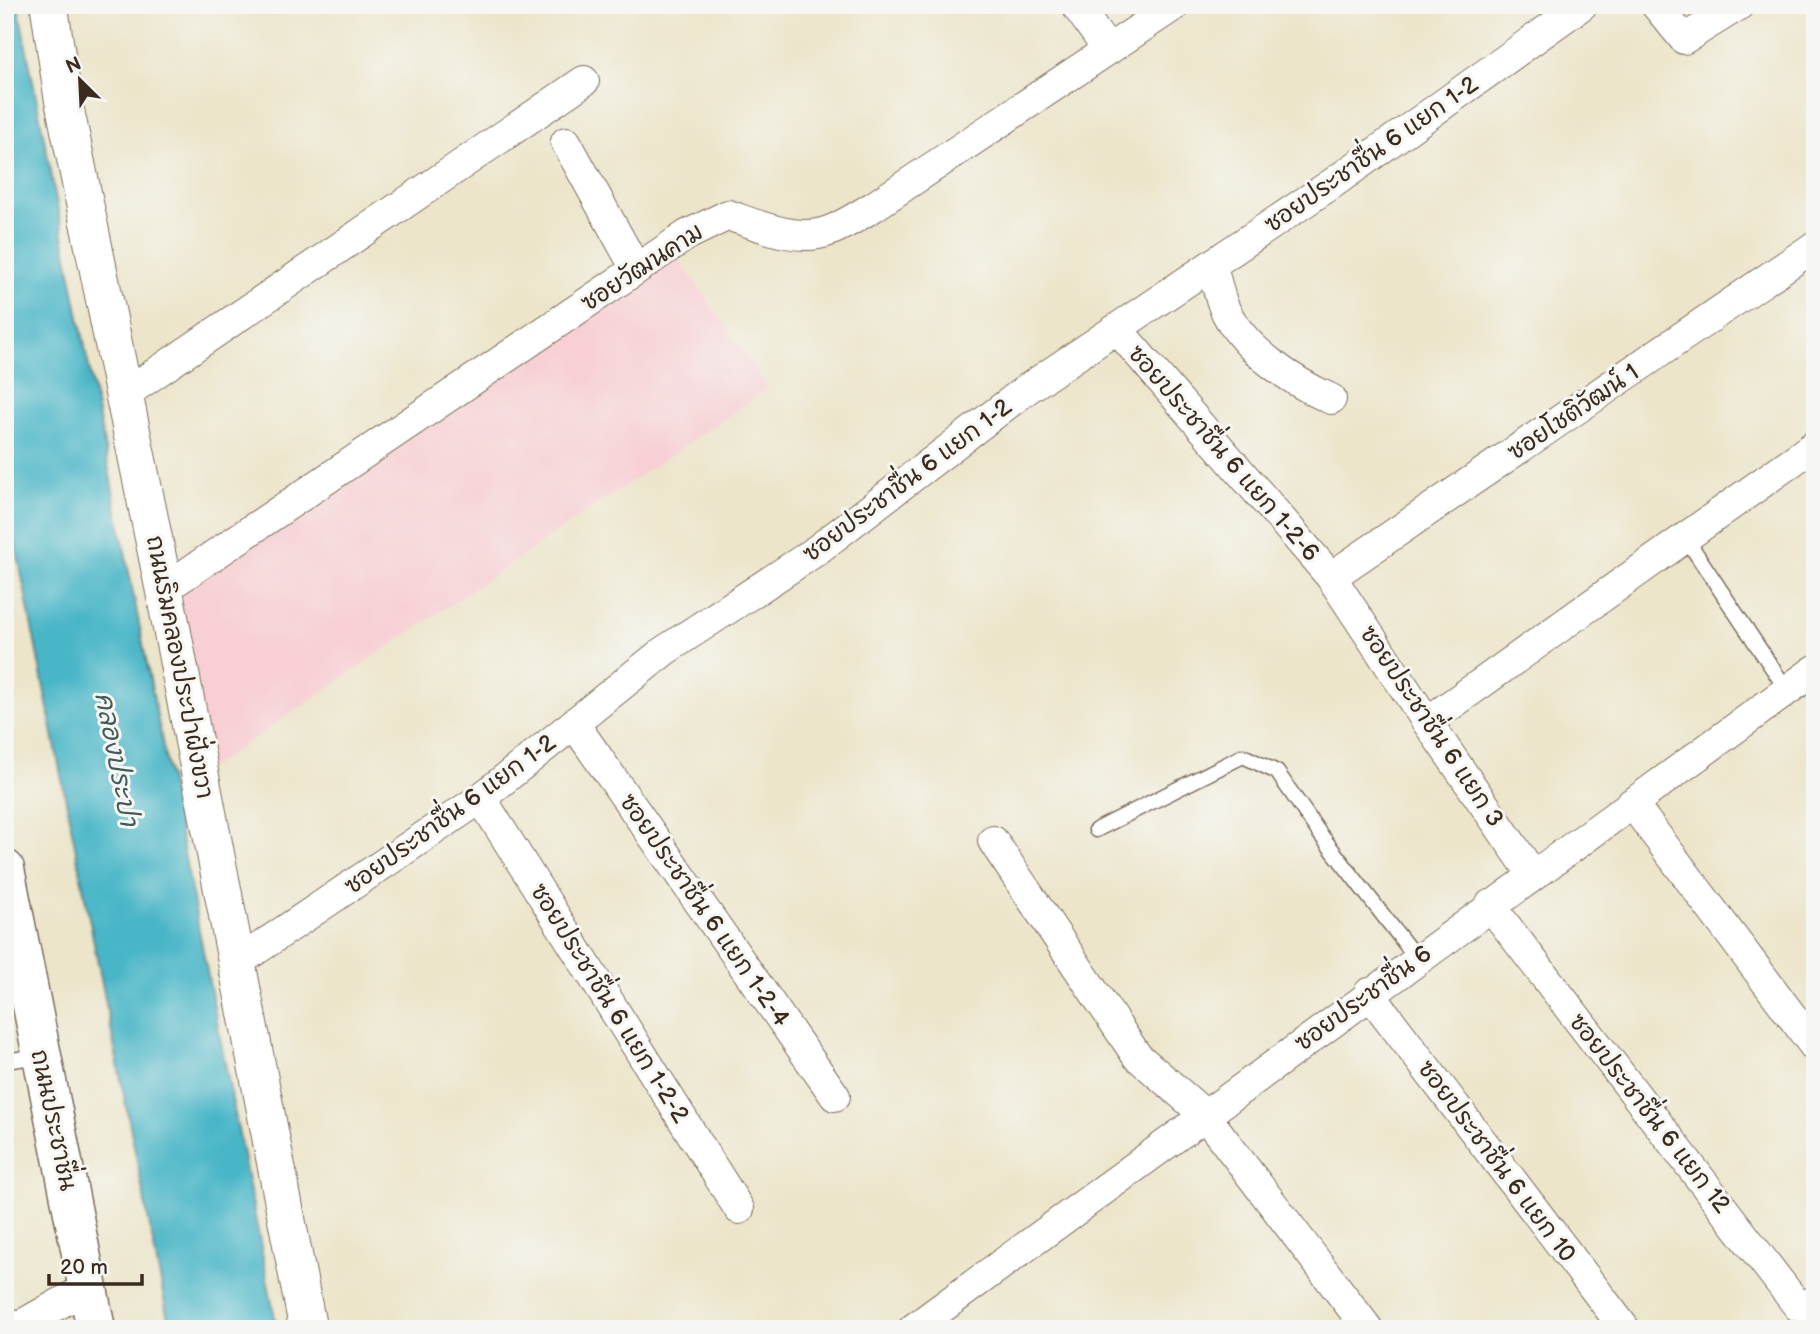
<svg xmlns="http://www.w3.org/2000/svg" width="1820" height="1334" viewBox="0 0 1820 1334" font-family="'Balsamiq Sans','Playpen Sans Thai',sans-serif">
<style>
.built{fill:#f7cfd4}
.water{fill:#4ab6c7;stroke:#427072;stroke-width:2}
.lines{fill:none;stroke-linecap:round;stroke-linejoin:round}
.service-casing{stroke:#796b5a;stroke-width:17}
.minor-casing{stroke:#796b5a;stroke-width:32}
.tertiary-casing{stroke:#796b5a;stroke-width:39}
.secondary-casing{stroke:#796b5a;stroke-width:41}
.service{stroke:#fff;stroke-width:14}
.minor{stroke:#fff;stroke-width:30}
.tertiary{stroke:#fff;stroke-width:37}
.secondary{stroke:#fff;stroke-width:38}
.labels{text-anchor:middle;stroke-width:6;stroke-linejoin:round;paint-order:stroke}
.street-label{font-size:24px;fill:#3b2a1e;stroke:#f6f6f2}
.water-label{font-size:26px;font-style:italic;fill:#405b59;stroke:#f6f6f2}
</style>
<rect width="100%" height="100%" fill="#f6f6f2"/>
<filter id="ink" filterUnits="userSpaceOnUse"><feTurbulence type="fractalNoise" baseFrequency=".0143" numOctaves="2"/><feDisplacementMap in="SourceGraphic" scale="14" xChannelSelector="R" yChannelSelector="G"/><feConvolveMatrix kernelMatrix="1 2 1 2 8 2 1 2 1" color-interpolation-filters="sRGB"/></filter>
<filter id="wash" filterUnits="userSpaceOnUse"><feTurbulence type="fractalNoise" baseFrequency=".00686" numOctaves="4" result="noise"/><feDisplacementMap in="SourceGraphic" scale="28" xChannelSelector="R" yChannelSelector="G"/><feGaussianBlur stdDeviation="1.57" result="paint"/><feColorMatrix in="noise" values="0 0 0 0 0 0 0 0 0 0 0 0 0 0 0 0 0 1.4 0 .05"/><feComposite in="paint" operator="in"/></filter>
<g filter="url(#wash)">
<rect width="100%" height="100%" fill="#ece5ca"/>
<!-- built -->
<path class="built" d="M676,255L769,388L209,769L172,560Z"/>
<!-- water -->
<path class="water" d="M5,5H18L277,1329H170L5,490Z"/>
</g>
<g filter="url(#ink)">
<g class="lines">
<!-- service casing -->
<g class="service-casing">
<g id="service">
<path d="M1685,537L1787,690"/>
<path d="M1096,830L1243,756L1277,772L1320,834L1417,959"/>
<path d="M5,1061L40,1056"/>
</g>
</g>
<!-- minor casing -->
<g class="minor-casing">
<g id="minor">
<path d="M1076,5L1108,50"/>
<path d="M1656,5L1684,39L1739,5"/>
<path d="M566,142L636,269"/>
<path d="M1212,265C1216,280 1219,298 1226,312C1246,351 1293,382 1331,399"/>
<path d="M1117,329L1331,577L1427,722L1533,875"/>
<path d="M125,394L584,81"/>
<path d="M1331,577L1815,246"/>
<path d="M164,589L687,235L728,215C757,225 798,243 829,231C845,225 859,215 873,207L1175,5"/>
<path d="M1427,722L1815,445"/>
<path d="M575,725L835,1096"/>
<path d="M481,798L739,1209"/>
<path d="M1632,803L1815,1047"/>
<path d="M993,841L1137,1056L1204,1114L1368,1329"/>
<path d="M1490,905L1798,1306L1805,1307L1815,1300"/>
<path d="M238,962L481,798L664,651L813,553L1027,389L1333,183L1582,5"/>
<path d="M1369,993L1625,1329"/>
<path d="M14,1329L89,1287"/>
<path d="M913,1329L1815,670"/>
</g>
</g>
<!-- tertiary casing -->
<g class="tertiary-casing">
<path id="tertiary" d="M49,5L63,98L164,589L308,1329"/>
</g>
<!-- secondary casing -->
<g class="secondary-casing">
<path id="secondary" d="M5,869L96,1329"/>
</g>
<!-- service -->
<use href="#service" class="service"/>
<!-- minor -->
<use href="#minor" class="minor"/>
<!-- tertiary -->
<use href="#tertiary" class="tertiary"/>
<!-- secondary -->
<use href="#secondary" class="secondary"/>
</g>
</g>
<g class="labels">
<!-- street labels -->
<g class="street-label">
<text transform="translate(1371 154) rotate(-35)" y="8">ซอยประชาชื่น 6 แยก 1-2</text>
<text transform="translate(642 267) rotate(-33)" y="8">ซอยวัฒนคาม</text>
<text transform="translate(1573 412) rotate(-34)" y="8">ซอยโชติวัฒน์ 1</text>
<text transform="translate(1224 453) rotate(49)" y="8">ซอยประชาชื่น 6 แยก 1-2-6</text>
<text transform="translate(907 480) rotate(-37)" y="8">ซอยประชาชื่น 6 แยก 1-2</text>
<text transform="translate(180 667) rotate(79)" y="8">ถนนริมคลองประปาฝั่งขวา</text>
<text transform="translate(1432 726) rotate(56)" y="8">ซอยประชาชื่น 6 แยก 3</text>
<text transform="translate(450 814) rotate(-36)" y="8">ซอยประชาชื่น 6 แยก 1-2</text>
<text transform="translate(705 910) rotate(55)" y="8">ซอยประชาชื่น 6 แยก 1-2-4</text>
<text transform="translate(1363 998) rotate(-36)" y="8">ซอยประชาชื่น 6</text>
<text transform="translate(610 1003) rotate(58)" y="8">ซอยประชาชื่น 6 แยก 1-2-2</text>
<text transform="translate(1650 1113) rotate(52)" y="8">ซอยประชาชื่น 6 แยก 12</text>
<text transform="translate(54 1120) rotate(78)" y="8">ถนนประชาชื่น</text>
<text transform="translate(1497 1161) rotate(53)" y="8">ซอยประชาชื่น 6 แยก 10</text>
</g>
<!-- water labels -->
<g class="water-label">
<text transform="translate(117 759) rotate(79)" y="9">คลองประปา</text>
</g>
</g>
<!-- margin -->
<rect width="1820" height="1334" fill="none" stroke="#f6f6f2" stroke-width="28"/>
<!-- north arrow -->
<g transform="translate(80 80) rotate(336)" stroke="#f6f6f2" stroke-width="5" paint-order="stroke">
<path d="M0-5L12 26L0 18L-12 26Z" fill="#3b2a1e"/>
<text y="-10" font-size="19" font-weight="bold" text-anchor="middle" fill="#3b2a1e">N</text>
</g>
<!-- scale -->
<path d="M49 1274v10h93v-10" fill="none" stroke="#3b2a1e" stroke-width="3.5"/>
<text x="60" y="1274" font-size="21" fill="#3b2a1e" stroke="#f6f6f2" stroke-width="5" paint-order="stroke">20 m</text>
</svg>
